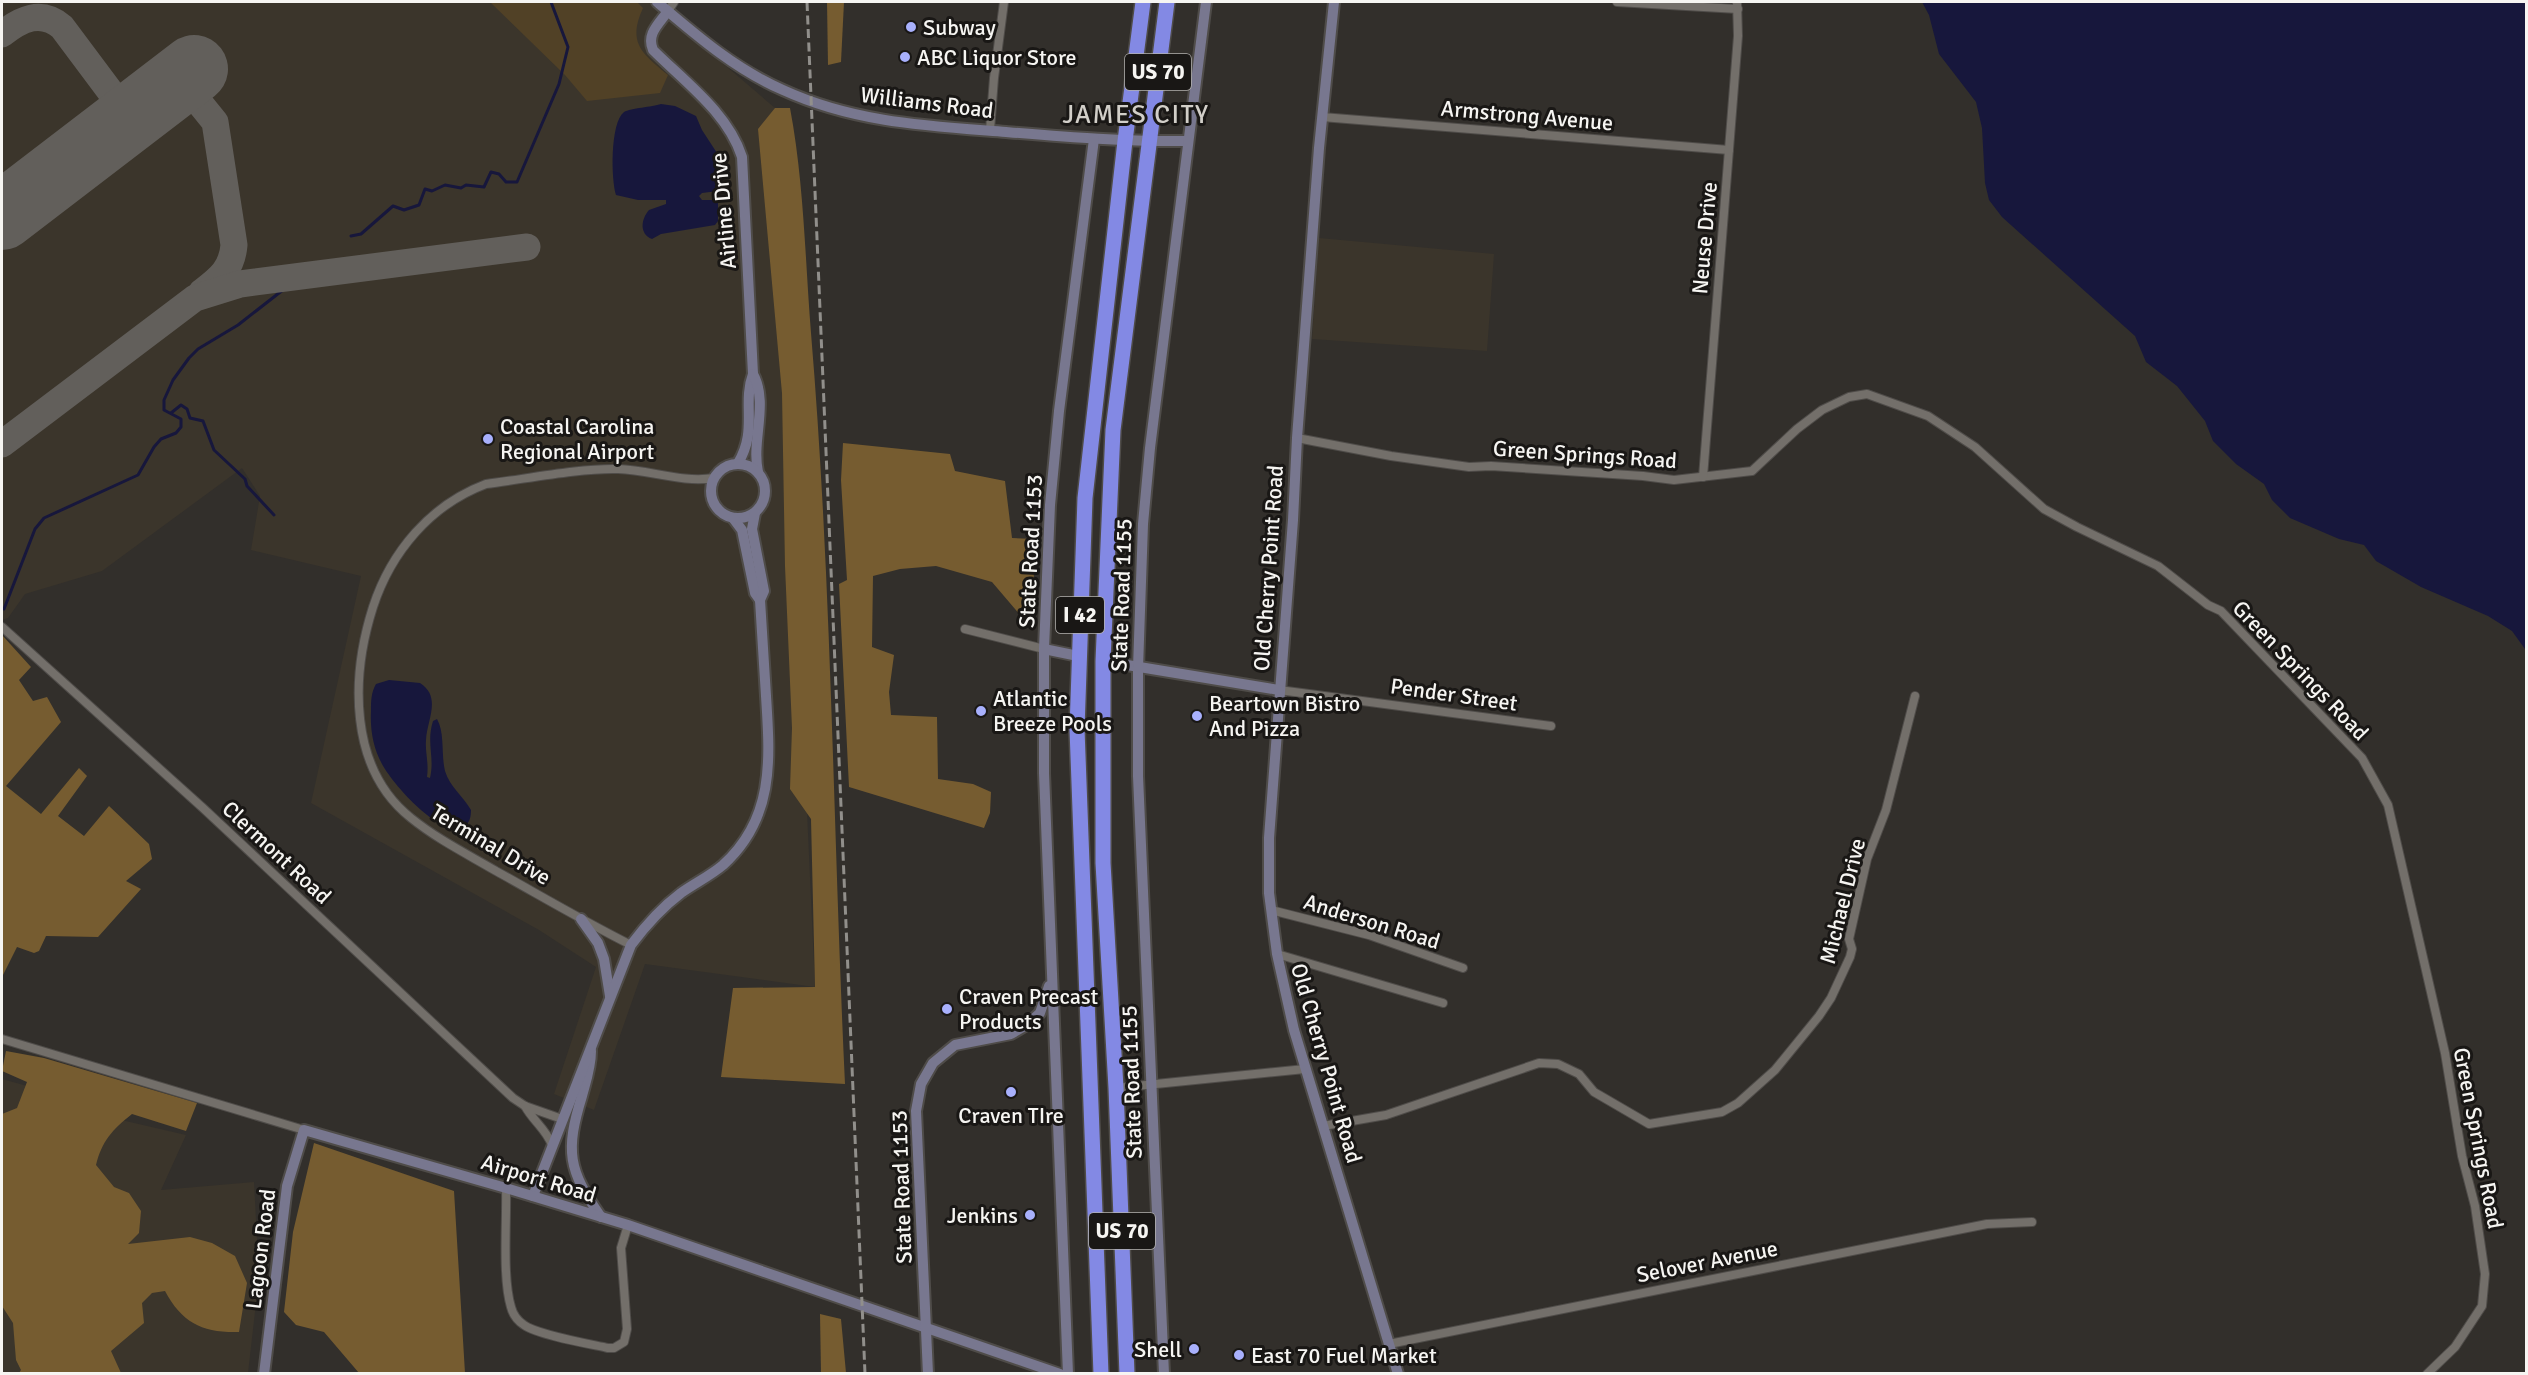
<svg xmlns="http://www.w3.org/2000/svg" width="2528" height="1375" viewBox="0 0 2528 1375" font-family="Signika,sans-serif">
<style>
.built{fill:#3b352b}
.green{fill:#514126}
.forest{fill:#765c30}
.water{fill:#17173c}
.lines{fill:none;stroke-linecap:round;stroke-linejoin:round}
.stream{stroke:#17173c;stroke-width:3}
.taxiway{stroke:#625f5b;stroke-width:27}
.runway{stroke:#625f5b;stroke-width:68}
.street-casing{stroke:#4f4c49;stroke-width:10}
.secondary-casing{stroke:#4f4c49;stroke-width:14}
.highway-casing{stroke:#4f4c49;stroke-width:18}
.street{stroke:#736f6a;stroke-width:8}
.secondary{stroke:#78778f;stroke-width:10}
.highway{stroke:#8389e4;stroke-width:15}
.rail{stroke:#918f8b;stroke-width:3;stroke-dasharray:9 4.5;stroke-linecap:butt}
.poi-dot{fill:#a8b0fc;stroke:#191715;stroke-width:2}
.labels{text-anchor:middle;stroke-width:6;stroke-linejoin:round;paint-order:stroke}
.shield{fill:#191715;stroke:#b4b2b0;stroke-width:1.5}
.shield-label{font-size:21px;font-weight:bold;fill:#f6f5f2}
.poi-label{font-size:22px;fill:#f6f5f2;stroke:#191715;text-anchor:start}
.street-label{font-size:22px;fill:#f6f5f2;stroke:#191715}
.quarter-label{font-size:26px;letter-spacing:1.5px;fill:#d2cfc9;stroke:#191715}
</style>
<rect width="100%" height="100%" fill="#322f2b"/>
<!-- built -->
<g class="built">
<path d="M2,2H651L775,108L815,987L645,964L594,1110L554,1094L596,967L539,930L311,803L361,576L251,550L260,496L242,468L102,571L25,594L8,618L2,620Z"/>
<path d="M1319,238L1494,254L1487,351L1312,339Z"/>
<path d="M2,1079L63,1096L104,1116L186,1135L161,1190L254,1182L259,1277L248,1373H2Z"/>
</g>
<!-- green -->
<path class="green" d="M490,2H637L643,8C627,43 642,53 668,75L660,93L587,101L565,75Z"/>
<!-- forest -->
<g class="forest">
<path d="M827,2H844L841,62L828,65Z"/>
<path d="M775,108H790C804,182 805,258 811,333C832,583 833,833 845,1084L721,1077L733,988L815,987L811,819L790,789L792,728L785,566L782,393L758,129Z"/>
<path d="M843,443L950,454L955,471L1005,481L1012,538L1035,539L1032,629L992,582L936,566L900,569L873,576L872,647L894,655L889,692L891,715L937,717L938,779L973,784L991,792L990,813L984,828L849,787L839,584L847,580L841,480Z"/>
<path d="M2,635L31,667L19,680L33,701L47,697L61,722L6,786L41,814L79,768L87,776L58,816L84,836L109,806L149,844L152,859L126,881L141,889L98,937L46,936L39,951L34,953L17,947L2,977Z"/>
<path d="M6,1051L44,1058L197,1103L186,1131L132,1114C112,1130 102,1141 96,1165L114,1187L129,1193L141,1211L139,1233L128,1244L190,1237L212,1243L235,1256L247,1283L239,1332C203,1333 182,1323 165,1291L152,1293L142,1303L144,1323L111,1351L121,1373H19L21,1370L16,1360L13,1323L2,1306V1114L17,1108L27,1082L2,1071Z"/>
<path d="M314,1143L454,1191L465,1373H359L324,1332L296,1325L284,1312L293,1232Z"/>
<path d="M820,1314L841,1319L846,1373H821Z"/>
</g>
<!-- water -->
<g class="water">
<path d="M1922,2H2526V659L2525,649L2512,631L2488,616L2421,587L2376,561L2364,545L2339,539L2290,518L2272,500L2264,484L2236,464L2213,441L2205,421L2177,386L2146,362L2135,336L2002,217L1989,200L1985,183L1982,128L1976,102L1939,54L1929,15Z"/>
<path d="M661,104L675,106L696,116L702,130L717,153L721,188L718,191L702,193L699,196L702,200H718V221L715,225L661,234L652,239C639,234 641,219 649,210L666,204V200H638L616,195C611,179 610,123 624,112C631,108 652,107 661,104Z"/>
<path d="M389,680L420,683C442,697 427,720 426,740C425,753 429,762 427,777L430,778C435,757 426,743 433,721L437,719C445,733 441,755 445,771C450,787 463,796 471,810C471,816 470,823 464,826C441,840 392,783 382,764C373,748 370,729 371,711C371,701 371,693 376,684Z"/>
</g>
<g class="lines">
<!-- stream -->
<g class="stream">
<path d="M351,236L361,234L393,206L404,210L419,205L425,189L432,191L445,185L461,188L466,185L484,187L491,172L499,174L506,182H517L559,84L568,47L551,2"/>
<path d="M171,413L181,405L187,409L190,418L203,421L214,450L245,479L247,486L274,515"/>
<path d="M4,609L35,529L44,518L138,475L154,447L161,439L176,433L181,427V419L164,410V400L173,380L189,358L198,349L238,325L288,286"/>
</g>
<!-- taxiway -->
<g class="taxiway">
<path d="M2,34C21,19 41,9 62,27L130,118"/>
<path d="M181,80L215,122L234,245C232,269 220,278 202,292"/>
<path d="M2,444L195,298L240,284L527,247"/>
</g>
<!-- runway -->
<path class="runway" d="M2,216L194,69"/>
<!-- street casing -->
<g class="street-casing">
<g id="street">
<path d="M1617,2L1738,9"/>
<path d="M668,11L674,2"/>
<path d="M1322,117L1729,150"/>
<path d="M990,130L994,78L1004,2"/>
<path d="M1297,438L1391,456L1469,467L1491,466L1643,476L1674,480L1752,471L1797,429L1822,410L1849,397L1867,394L1928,416L1975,447L2044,509L2077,527L2158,566L2208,605L2221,611L2362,758L2388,805L2445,1053L2462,1156L2475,1206L2485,1274L2482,1306L2455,1347L2427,1374"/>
<path d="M1703,477L1738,36L1737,2"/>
<path d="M2,627L203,808L513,1098L525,1106L562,1119"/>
<path d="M965,629L1044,649"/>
<path d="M1279,690L1551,726"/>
<path d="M1271,910L1369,935L1463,968"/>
<path d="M631,945C585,922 541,896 496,871C467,854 437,839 411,818C348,768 351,676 373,607C391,552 430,505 486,484C526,479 579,468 618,469C651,470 681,483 714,478"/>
<path d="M1277,954L1443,1003"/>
<path d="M2,1039L304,1130"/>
<path d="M1116,1088L1305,1069"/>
<path d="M525,1106C533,1121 546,1129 552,1145"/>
<path d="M1323,1126L1386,1115L1539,1063L1558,1064L1579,1074L1594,1092L1649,1124L1722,1112L1738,1103L1775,1070L1819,1016L1831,998L1850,957L1852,949L1849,939L1867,859L1886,810L1915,696"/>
<path d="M506,1188C507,1221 502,1277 511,1307C513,1315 518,1321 524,1325C538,1335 590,1344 608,1348H614L624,1342L627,1329L621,1248L628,1225"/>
<path d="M1389,1344L1987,1224L2032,1222"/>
</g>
</g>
<!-- secondary casing -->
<g class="secondary-casing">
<g id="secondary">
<path d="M657,2C697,36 735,69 783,90C855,123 929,126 1006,132C1067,137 1127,142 1188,141"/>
<path d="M1334,2L1319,148L1297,438L1293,520L1269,838V893L1277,954L1294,1030L1398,1374"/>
<path d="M668,11C659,24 646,34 653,50C685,82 728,113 742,157L753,374C742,404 758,430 738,463"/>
<path d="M753,374C769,403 751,441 758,472"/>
<circle cx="738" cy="491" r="27"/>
<path d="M733,518L742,530L755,593L760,600"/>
<path d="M1044,649L1078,656"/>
<path d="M1103,661L1279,690"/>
<path d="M581,919L598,943L604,959L610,996"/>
<path d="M591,1051C591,1067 586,1081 582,1096C565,1151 568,1170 601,1217"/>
<path d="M533,1196L631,945C646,925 661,908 681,893C695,883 710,876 723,865C775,818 770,759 766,696C764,664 762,632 760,600L764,591L752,529L755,513"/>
<path d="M264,1374L287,1186L304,1130L506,1188L628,1225L1060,1374"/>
<path d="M928,1374L916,1111L921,1084L933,1063L955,1045L1011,1034L1028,1024L1040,1013L1049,986"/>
<path d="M1068,1374L1044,773V649L1050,505L1059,411L1094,139"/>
<path d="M1164,1374L1138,776V668L1143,524L1150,448L1206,2"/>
</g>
</g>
<!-- highway casing -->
<g class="highway-casing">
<g id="highway">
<path d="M1101,1374L1077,729L1085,498L1125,141L1143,2"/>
<path d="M1127,1374L1116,1088L1103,863V661L1113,430L1167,2"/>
</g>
</g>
<!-- street -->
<use href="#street" class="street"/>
<!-- secondary -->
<use href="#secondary" class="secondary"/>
<!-- highway -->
<use href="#highway" class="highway"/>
<!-- rail -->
<path class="rail" d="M807,2L865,1374"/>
</g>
<!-- markers -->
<g class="poi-dot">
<circle cx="911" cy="27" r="6"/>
<circle cx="905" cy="57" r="6"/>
<circle cx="488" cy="439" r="6"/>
<circle cx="981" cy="711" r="6"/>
<circle cx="1197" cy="716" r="6"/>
<circle cx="947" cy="1009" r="6"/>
<circle cx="1011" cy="1092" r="6"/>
<circle cx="1030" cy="1215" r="6"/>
<circle cx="1194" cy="1349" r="6"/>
<circle cx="1239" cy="1355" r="6"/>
</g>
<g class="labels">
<!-- shield labels -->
<g class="shield">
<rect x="1125" y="54" width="66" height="36" rx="4.5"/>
<rect x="1056" y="597" width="48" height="36" rx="4.5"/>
<rect x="1089" y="1213" width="66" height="36" rx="4.5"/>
</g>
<g class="shield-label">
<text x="1158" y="79">US 70</text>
<text x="1080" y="622">I 42</text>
<text x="1122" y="1238">US 70</text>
</g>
<!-- poi labels -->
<g class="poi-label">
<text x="923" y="35">Subway</text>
<text x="917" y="65">ABC Liquor Store</text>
<text x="500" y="434">Coastal Carolina<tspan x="500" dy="25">Regional Airport</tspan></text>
<text x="993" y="706">Atlantic<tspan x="993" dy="25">Breeze Pools</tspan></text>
<text x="1209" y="711">Beartown Bistro<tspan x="1209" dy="25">And Pizza</tspan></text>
<text x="959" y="1004">Craven Precast<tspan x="959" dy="25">Products</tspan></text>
<text x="1011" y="1123" text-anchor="middle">Craven TIre</text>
<text x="1018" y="1223" text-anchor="end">Jenkins</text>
<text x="1182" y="1357" text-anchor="end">Shell</text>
<text x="1251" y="1363">East 70 Fuel Market</text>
</g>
<!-- street labels -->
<g class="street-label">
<text transform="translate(927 102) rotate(7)" y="8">Williams Road</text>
<text transform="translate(1527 115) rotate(5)" y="8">Armstrong Avenue</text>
<text transform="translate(723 211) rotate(-95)" y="8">Airline Drive</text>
<text transform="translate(1704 238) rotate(-85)" y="8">Neuse Drive</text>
<text transform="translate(1585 454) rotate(4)" y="8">Green Springs Road</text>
<text transform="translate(1030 551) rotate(-87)" y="8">State Road 1153</text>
<text transform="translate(1268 568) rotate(-86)" y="8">Old Cherry Point Road</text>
<text transform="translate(1121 595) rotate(-88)" y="8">State Road 1155</text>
<text transform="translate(2301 670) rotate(46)" y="8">Green Springs Road</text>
<text transform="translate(1454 694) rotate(8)" y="8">Pender Street</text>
<text transform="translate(491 844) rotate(31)" y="8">Terminal Drive</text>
<text transform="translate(277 852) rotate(43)" y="8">Clermont Road</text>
<text transform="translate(1842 901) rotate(-76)" y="8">Michael Drive</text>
<text transform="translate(1372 921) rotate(17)" y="8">Anderson Road</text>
<text transform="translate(1327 1063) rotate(74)" y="8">Old Cherry Point Road</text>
<text transform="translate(1131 1082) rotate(-92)" y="8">State Road 1155</text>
<text transform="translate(2479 1138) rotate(79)" y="8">Green Springs Road</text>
<text transform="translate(539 1178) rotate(17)" y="8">Airport Road</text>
<text transform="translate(901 1187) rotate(-92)" y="8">State Road 1153</text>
<text transform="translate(260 1249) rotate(-83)" y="8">Lagoon Road</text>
<text transform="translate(1707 1261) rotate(-11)" y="8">Selover Avenue</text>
</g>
<!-- quarter labels -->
<g class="quarter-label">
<text x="1136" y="123">JAMES CITY</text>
</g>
</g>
<!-- border -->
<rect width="2528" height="1375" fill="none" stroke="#f6f5f2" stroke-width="6"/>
</svg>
